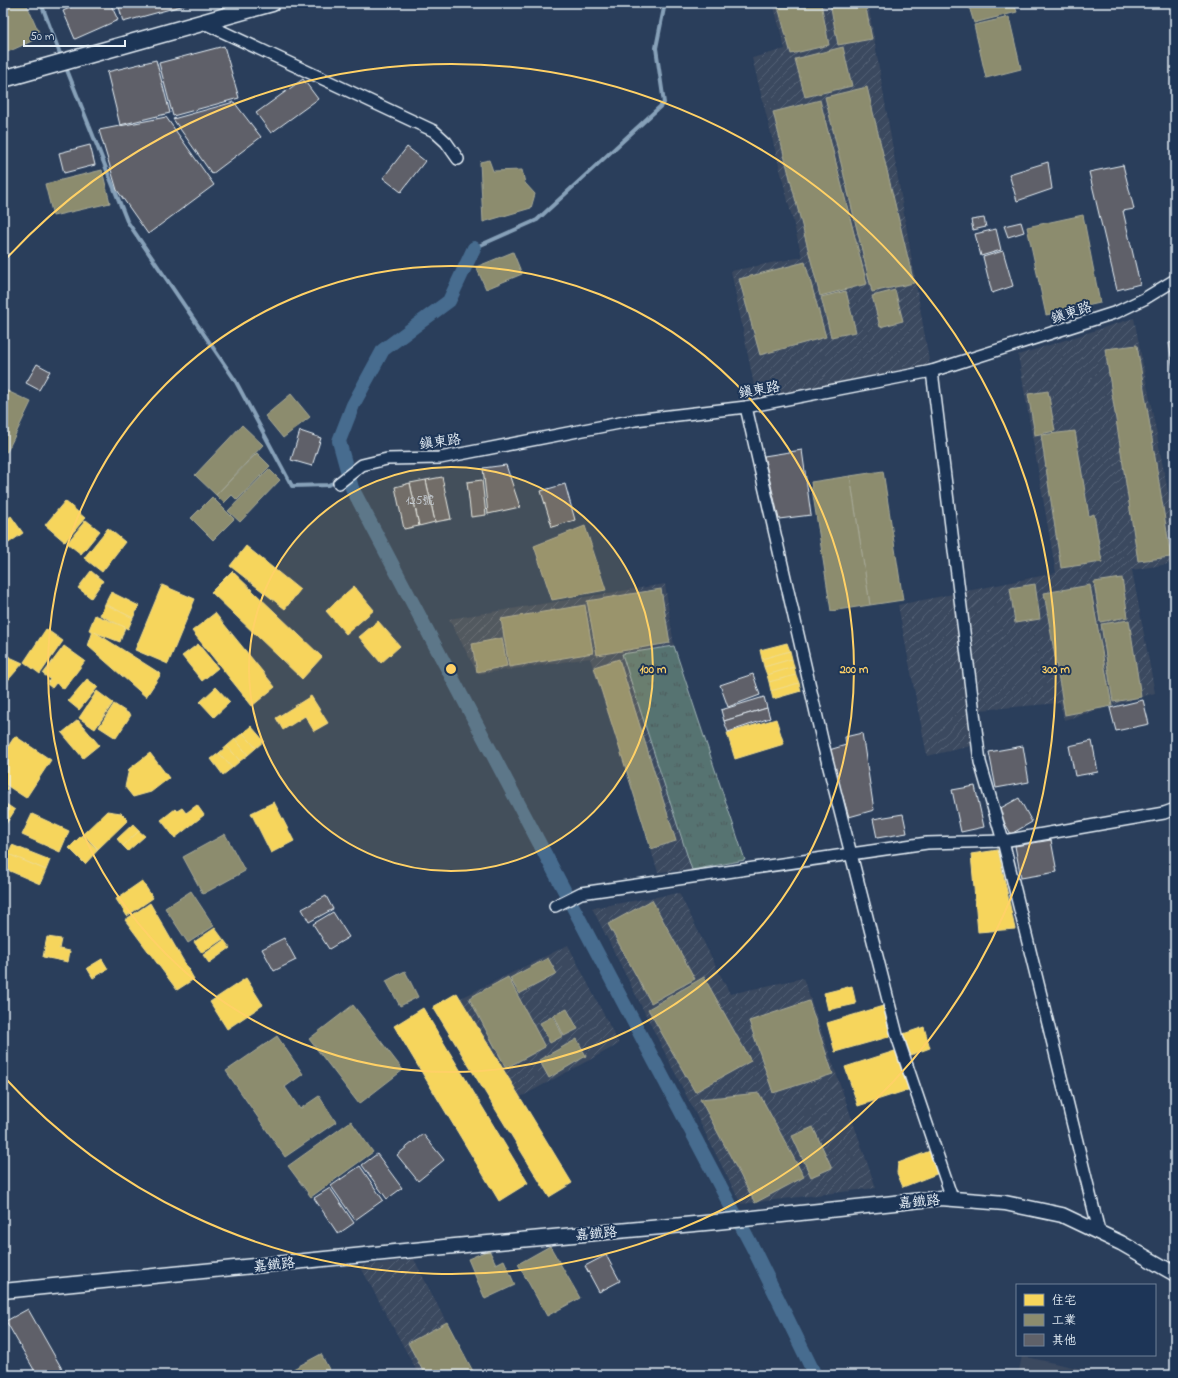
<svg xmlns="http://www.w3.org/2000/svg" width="1178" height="1378" viewBox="0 0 1178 1378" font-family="'Indie Flower','LXGW WenKai TC',sans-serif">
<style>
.built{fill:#3a485f}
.industrial{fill:url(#industrial-furrows)}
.grass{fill:url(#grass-tufts);stroke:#9fb2b4}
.homes{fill:#f6d55c;stroke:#f2dd8b}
.industry{fill:#8c8c6e;stroke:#a8aa97}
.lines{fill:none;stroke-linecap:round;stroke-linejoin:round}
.stream{stroke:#87a1b9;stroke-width:4}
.canal{stroke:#476c8f;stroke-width:14}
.building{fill:#5f6169;stroke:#e8f1f8}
.minor-casing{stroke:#e8f1f8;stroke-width:14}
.tertiary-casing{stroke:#e8f1f8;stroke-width:17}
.secondary-casing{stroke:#e8f1f8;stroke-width:19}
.minor{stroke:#1d3557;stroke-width:11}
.tertiary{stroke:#1d3557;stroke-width:14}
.secondary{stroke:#1d3557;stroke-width:16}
.ring{fill:none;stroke:#ffd166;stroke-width:2}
.labels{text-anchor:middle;stroke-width:4;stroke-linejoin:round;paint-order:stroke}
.number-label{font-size:12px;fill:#c6cdd4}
.street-label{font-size:14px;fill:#e8f1f8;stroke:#1d3557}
.centre{fill:#ffd166;stroke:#1d3557;stroke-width:2}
.ring-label{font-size:12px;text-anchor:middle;font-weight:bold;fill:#ffd166;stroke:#1d3557;stroke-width:4;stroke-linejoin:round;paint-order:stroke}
</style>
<defs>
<pattern id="industrial-furrows" width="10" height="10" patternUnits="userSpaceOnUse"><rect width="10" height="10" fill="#3a485f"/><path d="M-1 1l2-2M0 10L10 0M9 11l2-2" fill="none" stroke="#566377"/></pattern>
<pattern id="grass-tufts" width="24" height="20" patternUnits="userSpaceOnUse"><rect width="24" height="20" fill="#567371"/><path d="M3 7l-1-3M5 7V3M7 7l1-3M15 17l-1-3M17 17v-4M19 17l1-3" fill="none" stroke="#4d5b5c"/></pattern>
</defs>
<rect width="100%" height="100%" fill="#2a3e5b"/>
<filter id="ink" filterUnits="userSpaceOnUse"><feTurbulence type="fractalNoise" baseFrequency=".025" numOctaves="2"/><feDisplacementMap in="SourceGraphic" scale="8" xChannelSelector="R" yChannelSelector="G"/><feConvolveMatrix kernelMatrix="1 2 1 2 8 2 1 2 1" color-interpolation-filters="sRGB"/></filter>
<g filter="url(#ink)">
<!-- built -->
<path class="built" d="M1022,1356L1109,1375H1018Z"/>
<!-- industrial -->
<g class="industrial">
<path d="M773,3H868L930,366L757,400L731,271L802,257L752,58L785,49Z"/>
<path d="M1134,318L1175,528V563L1132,570L1155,693L1064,720L1060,703L980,710L985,743L927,756L898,605L1056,573L1018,355Z"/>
<path d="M665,584L674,646L623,654L692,870L658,872L590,658L478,674L449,619Z"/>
<path d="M679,893L730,994L803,978L876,1188L741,1204L592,908Z"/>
<path d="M568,945L619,1044L515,1100L459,999Z"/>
<path d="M414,1259L473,1375H419L360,1266Z"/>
</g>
<!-- grass -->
<path class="grass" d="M674,646L745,860L692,870L622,654Z"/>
<!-- homes -->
<g class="homes">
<path d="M65,501L85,518L65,542L45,525Z"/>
<path d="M11,516L23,533L3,547V522Z"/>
<path d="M86,520L100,531L81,554L67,543Z"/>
<path d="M108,528L125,542L102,572L84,558Z"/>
<path d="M246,546L300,590L285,609L230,566Z"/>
<path d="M91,571L103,581L91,598L78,588Z"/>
<path d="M232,571L322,657L302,679L211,592Z"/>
<path d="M162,585L195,599L168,664L135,650Z"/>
<path d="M354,586L374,610L346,634L326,611Z"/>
<path d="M111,592L139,606L133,618L105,604Z"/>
<path d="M105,604L133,618L128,629L100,615Z"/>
<path d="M215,613L275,687L252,706L192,631Z"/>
<path d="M95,615L125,627L120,642L89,630Z"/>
<path d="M378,621L400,646L381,663L359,637Z"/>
<path d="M46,629L63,641L40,674L24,662Z"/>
<path d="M93,631L161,674L146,697L88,646Z"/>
<path d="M787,643L790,651L762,659L760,650Z"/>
<path d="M198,644L218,668L202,681L182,656Z"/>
<path d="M64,646L85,661L64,689L56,683L52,688L47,684L50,679L43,674Z"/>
<path d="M790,651L792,659L764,667L762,659Z"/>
<path d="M3,654L23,663L3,686Z"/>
<path d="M792,659L794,667L767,675L764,667Z"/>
<path d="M794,667L796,675L769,682L767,675Z"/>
<path d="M796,675L799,683L771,691L769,682Z"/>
<path d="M87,679L98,687L79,710L68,701Z"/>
<path d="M799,683L801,691L773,699L771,691Z"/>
<path d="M216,687L230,702L214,717L200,702Z"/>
<path d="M97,691L113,703L95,729L79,718Z"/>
<path d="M311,696L328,723L314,731L305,716L283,730L276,718Z"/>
<path d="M114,704L131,715L116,738L99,727Z"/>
<path d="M776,719L784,744L735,759L727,733Z"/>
<path d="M78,720L99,745L83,758L62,733Z"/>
<path d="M251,726L264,741L256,748L243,733Z"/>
<path d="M243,733L256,748L248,755L235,739Z"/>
<path d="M15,736L51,760L26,798L3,783V754Z"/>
<path d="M235,739L248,755L240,761L227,746Z"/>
<path d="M227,746L240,761L232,768L219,753Z"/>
<path d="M150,753L169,778L151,792L133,797L125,787L129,769Z"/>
<path d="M219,753L232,768L223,775L211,759Z"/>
<path d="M3,784L8,788L3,796Z"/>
<path d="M3,802L15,810L4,827L3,826Z"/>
<path d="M274,802L294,841L271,853L251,813Z"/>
<path d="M197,805L204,815L175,838L161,820L175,809L177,811L182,808L186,813Z"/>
<path d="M107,811L121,813L128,820L98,849L83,834Z"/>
<path d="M32,814L69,831L60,852L22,835Z"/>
<path d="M133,824L139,831L123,846L117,839Z"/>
<path d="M139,831L145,836L128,851L123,846Z"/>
<path d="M82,835L98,850L85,864L69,848Z"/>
<path d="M12,845L50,860L46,870L8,854Z"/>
<path d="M998,850L1015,929L978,932L971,854Z"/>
<path d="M8,854L46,870L40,884L3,868Z"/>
<path d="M142,881L153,898L127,916L116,899Z"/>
<path d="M150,903L194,979L177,990L125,920Z"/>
<path d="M215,928L223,939L202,953L194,942Z"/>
<path d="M47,937L61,939L59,949L70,951L68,962L43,957Z"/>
<path d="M224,940L230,948L209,963L203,955Z"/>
<path d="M102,959L108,969L93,978L87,968Z"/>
<path d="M246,978L263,1005L227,1029L210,1002Z"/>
<path d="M852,986L856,1004L828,1010L824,993Z"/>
<path d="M457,993L572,1183L549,1197L433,1007Z"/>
<path d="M883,1006L892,1036L835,1052L827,1023Z"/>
<path d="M423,1008L528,1183L499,1201L394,1026Z"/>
<path d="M924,1027L930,1048L911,1055L903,1034Z"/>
<path d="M898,1050L911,1089L858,1106L845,1067Z"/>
<path d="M930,1151L939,1173L903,1187L897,1173L898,1163Z"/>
</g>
<!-- industry -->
<g class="industry">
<path d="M3,3H26L41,37L3,54Z"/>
<path d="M777,3H821L829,45L791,54Z"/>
<path d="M830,3H865L872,39L838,45Z"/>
<path d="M968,3H1014L1017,12L974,23Z"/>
<path d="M1009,17L1021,69L986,78L974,25Z"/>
<path d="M843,47L852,86L805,97L795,59Z"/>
<path d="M867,87L914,283L872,292L825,97Z"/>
<path d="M820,100L867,284L820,296L773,112Z"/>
<path d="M489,160L493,171L522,170L525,183L535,194L531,208L483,222L480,162Z"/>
<path d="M102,170L110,203L53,216L45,184Z"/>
<path d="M1083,215L1100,303L1046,315L1027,227Z"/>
<path d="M513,252L522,274L486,289L476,267Z"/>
<path d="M805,262L826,337L760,355L739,279Z"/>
<path d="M895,290L903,321L880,327L872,296Z"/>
<path d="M846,291L856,332L831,337L821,297Z"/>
<path d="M1137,345L1171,557L1138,561L1105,349Z"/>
<path d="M3,389L31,402L7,452L3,450Z"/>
<path d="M1048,391L1055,431L1035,435L1028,394Z"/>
<path d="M291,394L310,417L283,438L265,416Z"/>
<path d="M242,425L263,445L216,495L195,475Z"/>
<path d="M1075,431L1089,516L1094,514L1102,562L1061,568L1041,435Z"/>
<path d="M257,453L270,466L237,500L232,495L224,503L216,495Z"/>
<path d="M269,469L280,480L240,522L228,511Z"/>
<path d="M883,471L903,600L870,605L850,476Z"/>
<path d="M850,476L870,605L831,611L811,482Z"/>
<path d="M212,497L234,519L213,540L191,518Z"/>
<path d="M585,526L606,590L552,600L534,546Z"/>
<path d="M1122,578L1128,617L1100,622L1094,582Z"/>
<path d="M1035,584L1040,619L1015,623L1010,588Z"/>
<path d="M1090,585L1112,706L1065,715L1044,593Z"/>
<path d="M661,589L670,643L597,655L587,601Z"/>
<path d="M585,605L593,653L509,667L501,619Z"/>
<path d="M1129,620L1141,697L1113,702L1101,624Z"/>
<path d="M502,638L507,666L477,672L472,644Z"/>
<path d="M619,659L676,841L651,849L594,667Z"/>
<path d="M225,834L245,871L203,894L183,857Z"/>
<path d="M191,891L214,926L188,943L165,908Z"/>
<path d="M652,900L695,979L651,1003L608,924Z"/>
<path d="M548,958L557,974L519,994L510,978Z"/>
<path d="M405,971L418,997L400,1006L386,981Z"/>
<path d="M508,977L545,1047L506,1068L469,998Z"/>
<path d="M704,977L751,1061L695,1092L648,1009Z"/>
<path d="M809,1001L833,1074L773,1093L749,1021Z"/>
<path d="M353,1005L403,1070L359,1104L309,1039Z"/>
<path d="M567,1009L578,1029L564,1036L554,1015Z"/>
<path d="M553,1016L563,1036L550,1043L540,1023Z"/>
<path d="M277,1036L303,1074L285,1087L300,1109L319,1096L336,1122L285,1157L226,1071Z"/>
<path d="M577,1039L586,1056L549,1078L539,1060Z"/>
<path d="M759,1093L804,1177L755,1203L700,1099Z"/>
<path d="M351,1121L373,1152L311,1197L288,1166Z"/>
<path d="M813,1127L832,1168L811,1177L792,1136Z"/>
<path d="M550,1246L580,1298L547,1316L518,1264Z"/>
<path d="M489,1250L496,1264L504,1260L515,1285L485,1299L468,1259Z"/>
<path d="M447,1322L475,1375H425L408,1343Z"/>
<path d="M321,1354L332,1375H282Z"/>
</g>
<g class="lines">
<!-- stream -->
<g class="stream">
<path d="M41,3L62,59"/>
<path d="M65,65L127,221L235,380L292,486L328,485L338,481"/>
<path d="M474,248L537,220L664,103L656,48L665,3"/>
</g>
<!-- canal -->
<path class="canal" d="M474,248L449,301L383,350L353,405L339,441L352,488L754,1250L815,1375"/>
</g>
<!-- building -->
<g class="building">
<path d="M80,3H110L118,20L75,39L63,11Z"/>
<path d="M118,3H192L123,22Z"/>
<path d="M224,46L239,98L173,116L159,63Z"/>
<path d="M156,60L170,113L120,125L107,72Z"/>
<path d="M303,79L318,99L271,133L256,113Z"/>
<path d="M234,102L261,137L212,174L173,119Z"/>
<path d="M166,117L214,185L148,234L117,190L99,130Z"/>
<path d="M90,145L95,165L64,173L59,153Z"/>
<path d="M407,147L425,161L401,192L383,178Z"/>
<path d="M1048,162L1052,189L1017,201L1009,174Z"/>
<path d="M1123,165L1134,209L1123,211L1140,284L1117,290L1089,172Z"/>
<path d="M984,218L986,227L973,230L971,220Z"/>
<path d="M1021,222L1024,232L1008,237L1004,226Z"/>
<path d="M996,229L1001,250L981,256L975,234Z"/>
<path d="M1003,251L1013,286L992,293L983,257Z"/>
<path d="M1175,342V381L1169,343Z"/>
<path d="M37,364L50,371L39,390L26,383Z"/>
<path d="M300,431L321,438L312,466L291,460Z"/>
<path d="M802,450L811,515L779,519L764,456Z"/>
<path d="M506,465L520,507L488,514L483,468Z"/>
<path d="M442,477L451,519L435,522L426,480Z"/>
<path d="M426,480L435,522L419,526L410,483Z"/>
<path d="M482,480L486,515L471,517L467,482Z"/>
<path d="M410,483L419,526L404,529L395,487Z"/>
<path d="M565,484L575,520L552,527L541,491Z"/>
<path d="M753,674L760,695L728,707L720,685Z"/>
<path d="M764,697L767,708L724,721L721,710Z"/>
<path d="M1143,700L1149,724L1116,731L1110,708Z"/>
<path d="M767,708L770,718L728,732L724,721Z"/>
<path d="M862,733L874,810L849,817L829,750L846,745L845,737Z"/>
<path d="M1092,741L1098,772L1075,776L1069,746Z"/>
<path d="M1023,746L1029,782L996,788L989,752Z"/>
<path d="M975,786L984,827L961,832L952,790Z"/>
<path d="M1019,798L1032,822L1011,834L997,810Z"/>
<path d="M903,814L907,833L877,838L873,819Z"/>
<path d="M1051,840L1057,872L1021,878L1015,846Z"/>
<path d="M326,896L333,909L309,922L302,909Z"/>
<path d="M333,912L349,937L329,949L313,924Z"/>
<path d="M284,938L296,960L274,971L262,949Z"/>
<path d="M423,1134L444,1160L418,1181L397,1155Z"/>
<path d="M377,1154L402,1188L387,1199L362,1165Z"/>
<path d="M360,1166L383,1200L355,1220L331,1186Z"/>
<path d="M330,1188L354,1223L338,1234L314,1198Z"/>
<path d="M606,1255L620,1281L599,1292L585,1266Z"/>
<path d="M28,1309L62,1369L52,1375H37L6,1321Z"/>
</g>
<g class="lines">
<!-- minor casing -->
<g class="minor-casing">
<g id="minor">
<path d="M204,23L434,131L446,142L458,159"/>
<path d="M932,371L980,762L1003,841L1099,1231"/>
<path d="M746,407L824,748L898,1039L952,1198"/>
<path d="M339,483L362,465L387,459L440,458L635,420L746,407L932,371L1117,312L1144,299L1175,280"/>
<path d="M555,906L581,893L927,843L1003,841L1164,813L1175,809"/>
</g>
</g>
<!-- tertiary casing -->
<g class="tertiary-casing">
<path id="tertiary" d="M3,1291L444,1247L716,1222L941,1198L1005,1203L1062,1215L1121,1243L1175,1274"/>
</g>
<!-- secondary casing -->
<g class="secondary-casing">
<path id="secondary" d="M3,79L272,3"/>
</g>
<!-- minor -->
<use href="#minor" class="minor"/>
<!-- tertiary -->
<use href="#tertiary" class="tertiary"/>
<!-- secondary -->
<use href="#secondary" class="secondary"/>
</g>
</g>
<!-- distance rings -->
<circle cx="451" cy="669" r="202" fill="#ffd166" fill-opacity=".12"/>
<g class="ring">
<circle cx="451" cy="669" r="202"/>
<circle cx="451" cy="669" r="403"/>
<path d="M5 260A605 605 0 1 1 5 1078"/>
</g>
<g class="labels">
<!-- number labels -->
<g class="number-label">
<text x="420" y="504">125號</text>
</g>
<!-- street labels -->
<g class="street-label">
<text transform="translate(1071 312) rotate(-18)" y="5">鎮東路</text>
<text transform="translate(759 389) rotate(-10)" y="5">鎮東路</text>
<text transform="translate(440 441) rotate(-7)" y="5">鎮東路</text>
<text transform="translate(919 1201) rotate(-5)" y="5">嘉鐵路</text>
<text transform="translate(596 1233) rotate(-5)" y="5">嘉鐵路</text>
<text transform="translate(274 1264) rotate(-6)" y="5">嘉鐵路</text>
</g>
</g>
<circle cx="451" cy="669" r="6" class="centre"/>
<g class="ring-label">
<text x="653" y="673">100 m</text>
<text x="854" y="673">200 m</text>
<text x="1056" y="673">300 m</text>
</g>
<!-- margin -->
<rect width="1178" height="1378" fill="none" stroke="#1d3557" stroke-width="16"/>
<rect x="8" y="8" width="1162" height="1362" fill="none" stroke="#e8f1f8" stroke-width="1.5" filter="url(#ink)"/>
<!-- legend -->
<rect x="1016" y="1284" width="140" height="72" fill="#1d3557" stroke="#6e8097"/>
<rect x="1024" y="1294" width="20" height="12" fill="#f6d55c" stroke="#6e8097"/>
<text x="1052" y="1304" font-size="12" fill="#e8f1f8">住宅</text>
<rect x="1024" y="1314" width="20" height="12" fill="#8c8c6e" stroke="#6e8097"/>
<text x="1052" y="1324" font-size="12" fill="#e8f1f8">工業</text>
<rect x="1024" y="1334" width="20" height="12" fill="#5f6169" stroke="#6e8097"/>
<text x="1052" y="1344" font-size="12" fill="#e8f1f8">其他</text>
<!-- scale -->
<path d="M24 40v6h101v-6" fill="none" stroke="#e8f1f8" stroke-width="2"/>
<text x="30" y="40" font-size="12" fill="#e8f1f8" stroke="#1d3557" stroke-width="3" paint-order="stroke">50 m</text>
</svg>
